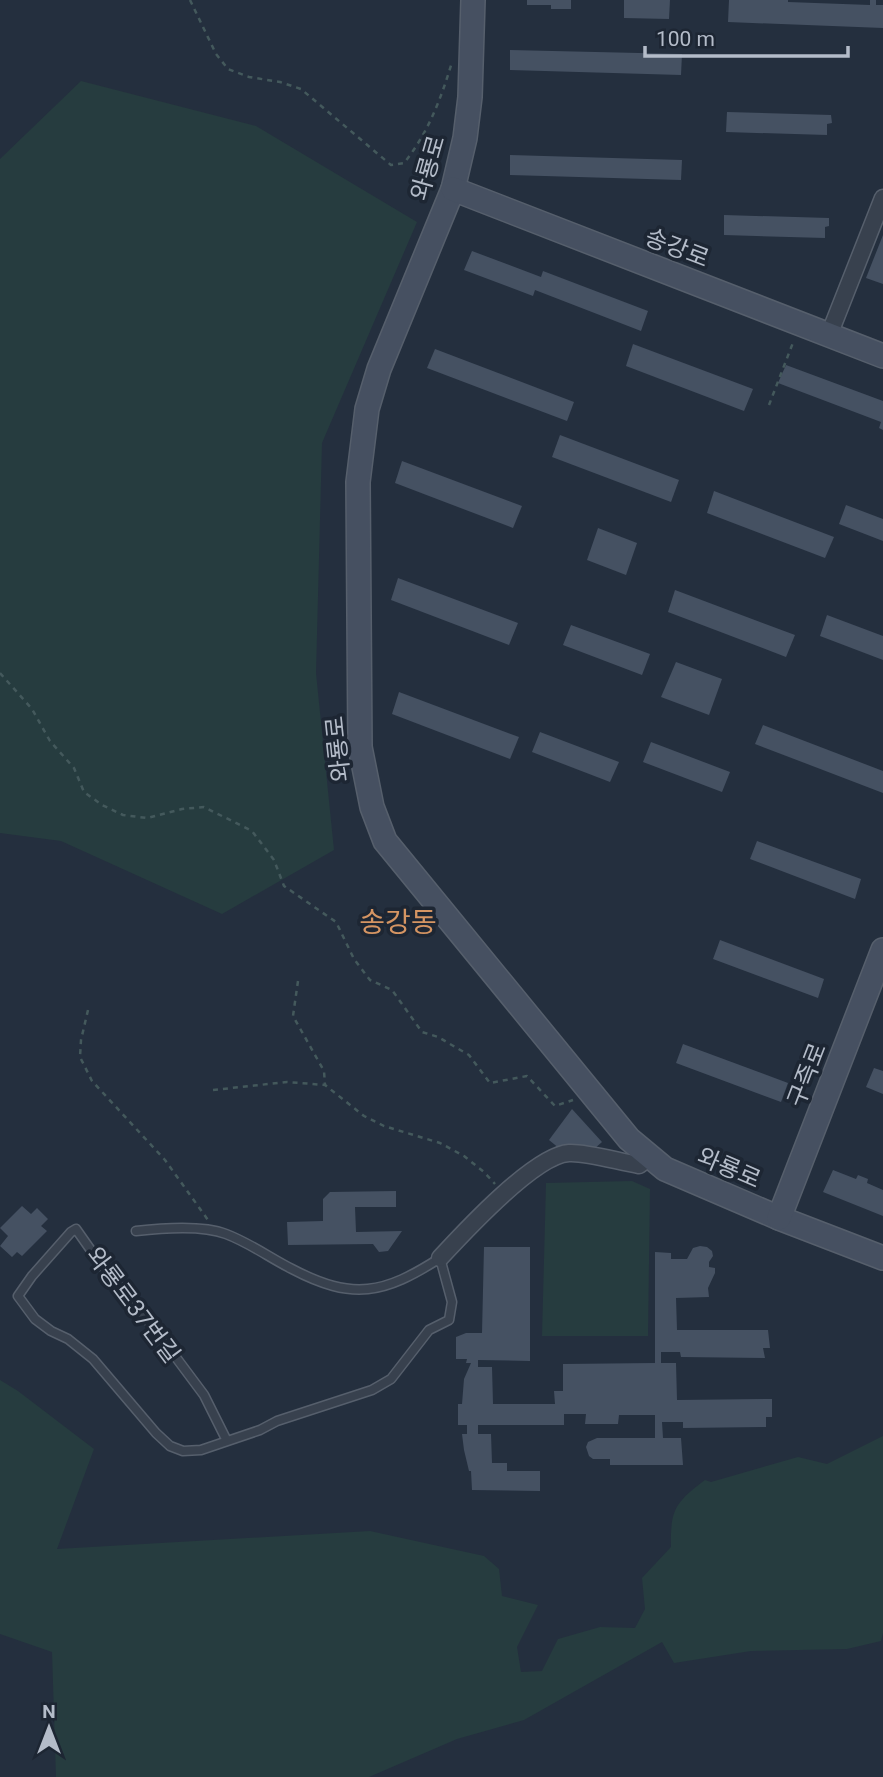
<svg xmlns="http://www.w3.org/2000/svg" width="883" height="1777" viewBox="0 0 883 1777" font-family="Roboto,'Noto Sans KR',sans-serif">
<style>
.green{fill:#263c3f}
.building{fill:#455162}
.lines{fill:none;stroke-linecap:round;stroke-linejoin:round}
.lane-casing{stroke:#565f6c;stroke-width:11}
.street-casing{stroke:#565f6c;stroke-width:19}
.secondary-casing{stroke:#565f6c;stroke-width:26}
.path{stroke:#44595c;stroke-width:2.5;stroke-dasharray:5 5;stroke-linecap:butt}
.lane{stroke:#38414e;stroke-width:8}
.street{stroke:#38414e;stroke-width:16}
.secondary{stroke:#465061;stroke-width:23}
.labels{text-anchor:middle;stroke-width:7;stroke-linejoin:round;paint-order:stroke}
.street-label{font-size:24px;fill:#b4bcc9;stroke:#1d2633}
.quarter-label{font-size:28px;fill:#d59563;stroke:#1d2633}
</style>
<rect width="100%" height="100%" fill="#242f3e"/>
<!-- green -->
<g class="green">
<path d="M81,81L256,126L417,222L322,443L316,673L334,850L222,914L61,841L0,833V159Z"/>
<path d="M632,1181L650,1189L648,1336H542L546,1183Z"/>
<path d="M0,1380L18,1391L94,1449L57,1549L370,1531L484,1556L499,1569L502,1596L538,1605L517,1647L521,1672L542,1671L558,1639L600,1627L635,1628L645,1609L642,1578L671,1547C670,1509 676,1502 705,1480L711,1482L798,1457L827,1464L883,1436V1633L881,1641L847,1649L751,1651L674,1663L662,1642L524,1720L457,1739L369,1777H56L52,1652L0,1634Z"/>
</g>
<!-- building -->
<g class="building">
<path d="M527,0H571V9H551V5H527Z"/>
<path d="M624,0H670L669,19L624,18Z"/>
<path d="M729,0H788V2L870,5V0H876V5H883V28L728,22Z"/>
<path d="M510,50L682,54L681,75L510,70Z"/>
<path d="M727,112L831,115L832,123L827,124V135L726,132Z"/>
<path d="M510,155L682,160L681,180L510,175Z"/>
<path d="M724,215L829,218V226L825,227V238L724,235Z"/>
<path d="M883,235V284L866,278Z"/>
<path d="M472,251L541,277L543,271L648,311L641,331L535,290L533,296L464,270Z"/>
<path d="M633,344L753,389L744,411L626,366Z"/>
<path d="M435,349L574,402L567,421L427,368Z"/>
<path d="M786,365L883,401V430L879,428L881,422L778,383Z"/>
<path d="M560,435L679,480L671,502L552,457Z"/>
<path d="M402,461L522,506L513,528L395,483Z"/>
<path d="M714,491L834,537L825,558L707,513Z"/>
<path d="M846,505L883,519V541L839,524Z"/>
<path d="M598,528L637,543L626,575L587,560Z"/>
<path d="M398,578L518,623L509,645L391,600Z"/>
<path d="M675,590L795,635L786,657L668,612Z"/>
<path d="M827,615L883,636V660L820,636Z"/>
<path d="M571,625L650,654L642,675L563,645Z"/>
<path d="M676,662L722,679L709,715L661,697Z"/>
<path d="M399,692L519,737L510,759L392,714Z"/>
<path d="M763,725L883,771V793L755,744Z"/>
<path d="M540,732L619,762L610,782L532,752Z"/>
<path d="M651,742L730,772L722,792L643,762Z"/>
<path d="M757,841L861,879L855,899L750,859Z"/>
<path d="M720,940L824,979L818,998L713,959Z"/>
<path d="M683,1044L788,1083L781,1102L676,1063Z"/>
<path d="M874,1068L883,1071V1094L866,1087Z"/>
<path d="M572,1109L602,1142L594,1149H560L549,1140Z"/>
<path d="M833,1170L856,1179L858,1175L868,1179L867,1183L883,1190V1216L823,1192Z"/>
<path d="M396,1191V1207H355L356,1232L402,1231L388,1251L379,1252L373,1244L288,1245L287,1222L323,1221V1199L330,1192Z"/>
<path d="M22,1206L31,1214L37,1208L48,1219L41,1226L47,1231L22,1256L17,1252L12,1257L0,1246L8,1236L0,1228Z"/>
<path d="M700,1246L707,1247L712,1251L713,1256L709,1262V1267L715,1268V1273L708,1288L709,1297L676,1298L677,1330H768L770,1348H763L765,1358L681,1357L680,1352H661V1363H676L677,1400L772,1399V1417H766V1427L683,1428V1422H662L663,1438H681L683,1465H610V1459H593L589,1456L586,1447L588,1442L597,1438H655V1415H619L618,1424H585L586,1414H564V1425H478V1434H491L492,1463H507V1471H540V1491L472,1490L471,1471H469L464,1450L462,1434H467V1425H458V1404H462L464,1379L471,1363H466L467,1359H456V1337L466,1333H482L484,1247H530V1361L478,1360V1367H492L493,1404H555L554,1391H563V1364L655,1363V1252L671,1253V1259H687L693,1248Z"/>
</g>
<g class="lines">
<!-- lane casing -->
<g class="lane-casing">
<path id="lane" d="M136,1231C162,1228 203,1225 226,1234C250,1243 270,1258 292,1269C353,1301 384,1294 440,1258L452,1302L449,1320L429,1330L391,1379L372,1390L277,1421L260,1430L201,1450L183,1451L170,1446L156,1433L93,1359L68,1339L51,1331L35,1319L18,1296L32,1276L71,1232L76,1229L102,1266L154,1328L204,1395L227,1441"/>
</g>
<!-- street casing -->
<g class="street-casing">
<g id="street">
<path d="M829,335L883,198"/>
<path d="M440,1258C464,1232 535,1155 569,1153C587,1152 620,1162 639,1165L650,1157"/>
</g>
</g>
<!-- secondary casing -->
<g class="secondary-casing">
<g id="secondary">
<path d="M473,0L470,97L465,138L453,189L379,369L367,409L358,482L360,747L372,807L385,841L629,1139L665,1169L779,1218L883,1258"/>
<path d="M453,189L883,356"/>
<path d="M779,1218L883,950"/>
</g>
</g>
<!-- path -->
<g class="path">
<path d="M190,0L216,54L228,69L249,77L280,82L301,89L391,165L404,163C428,133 441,99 452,62"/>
<path d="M769,405L794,340"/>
<path d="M0,673L32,709L50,741L74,768L84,792L102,805L123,815L147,818L182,809L204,807L252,831L274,860L284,886L336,922L354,959L370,980L392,990L422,1032L438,1037L469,1055L490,1083L527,1076L555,1106L573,1100"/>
<path d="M298,981L293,1016L324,1071L325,1085"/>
<path d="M88,1010L81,1040L80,1057L92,1081L165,1160L208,1220"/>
<path d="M213,1090L287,1082L325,1085L364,1116L384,1126L440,1143L464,1156L484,1172L495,1184"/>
</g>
<!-- lane -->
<use href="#lane" class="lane"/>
<!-- street -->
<use href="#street" class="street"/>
<!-- secondary -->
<use href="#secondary" class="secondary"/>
</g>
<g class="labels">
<!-- street labels -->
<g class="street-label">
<text transform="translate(428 168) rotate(-74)" y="8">와룡로</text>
<text transform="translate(677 248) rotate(21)" y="8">송강로</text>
<text transform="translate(338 749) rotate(-96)" y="8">와룡로</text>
<text transform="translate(807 1075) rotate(-69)" y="8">구즉로</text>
<text transform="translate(729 1168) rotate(23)" y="8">와룡로</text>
<text transform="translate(133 1305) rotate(53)" y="8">와룡로37번길</text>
</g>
<!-- quarter labels -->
<g class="quarter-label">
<text x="398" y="932">송강동</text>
</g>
</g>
<!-- north arrow -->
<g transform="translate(49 1728)" stroke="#1d2633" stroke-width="5" paint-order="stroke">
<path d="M0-5L12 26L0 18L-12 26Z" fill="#b4bcc9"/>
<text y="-10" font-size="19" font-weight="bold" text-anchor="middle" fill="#b4bcc9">N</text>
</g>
<!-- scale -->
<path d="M645 46v10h203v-10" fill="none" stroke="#b4bcc9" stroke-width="3.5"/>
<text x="656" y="46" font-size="21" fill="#b4bcc9" stroke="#1d2633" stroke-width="5" paint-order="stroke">100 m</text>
</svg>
